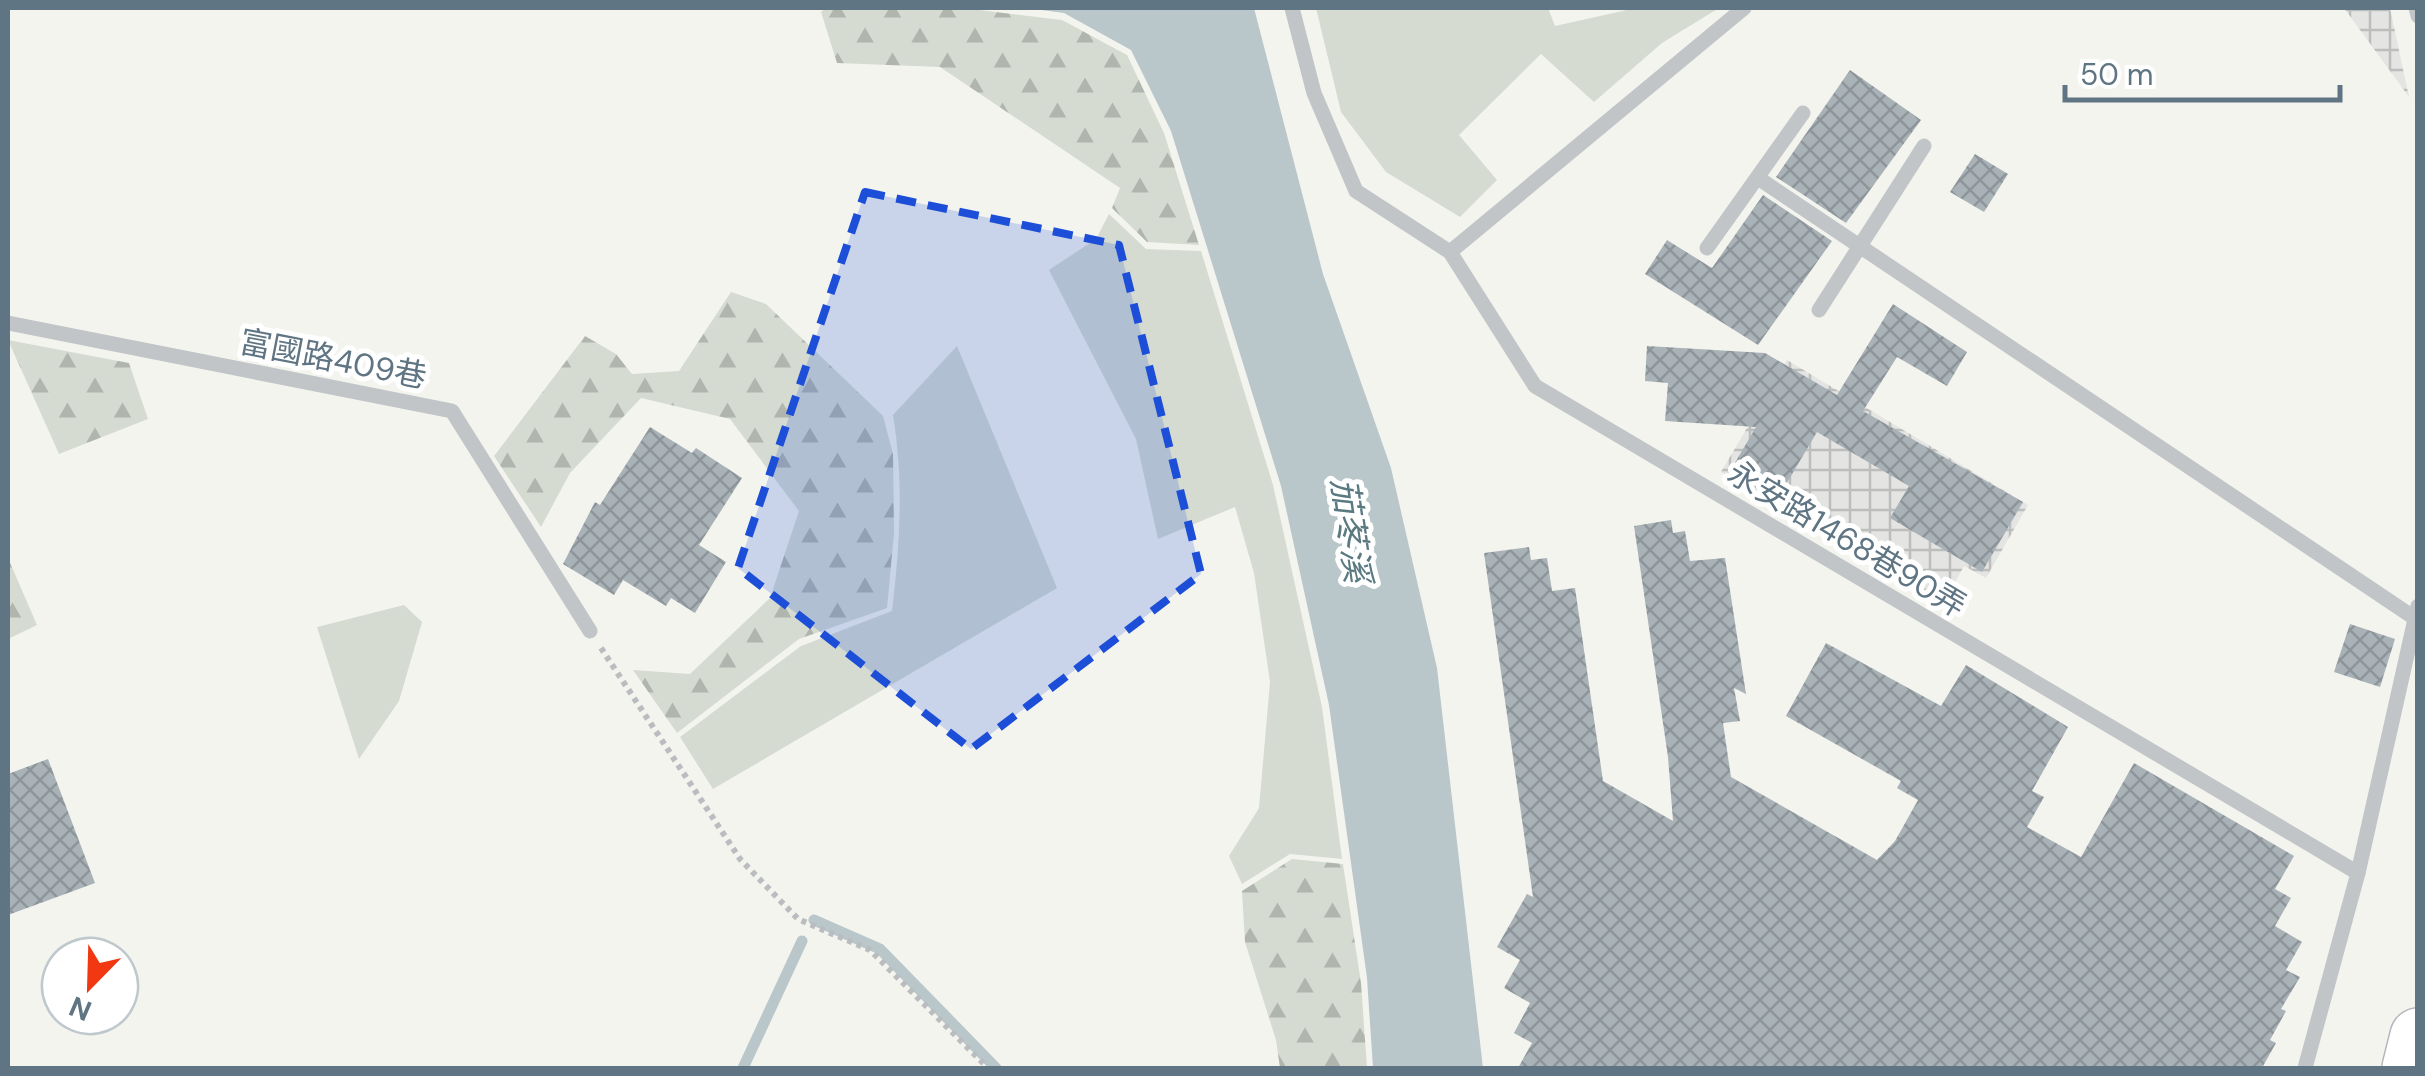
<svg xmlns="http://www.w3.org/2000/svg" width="2425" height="1076" viewBox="0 0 2425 1076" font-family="'DM Sans','Noto Sans TC',sans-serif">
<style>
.industrial{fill:url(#industrial-grid)}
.green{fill:#d5dbd0}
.forest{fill:url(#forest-firs)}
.water{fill:#b9c7cb}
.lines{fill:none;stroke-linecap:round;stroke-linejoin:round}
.stream{stroke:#b9c7cb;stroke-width:11}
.building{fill:url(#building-cross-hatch)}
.motorway-casing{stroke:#b3b7ba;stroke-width:58}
.path{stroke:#babdbf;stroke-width:6;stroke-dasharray:5 5;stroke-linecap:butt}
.service{stroke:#c1c5c8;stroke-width:15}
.motorway{stroke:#fff;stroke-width:55}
.marked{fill:#1d4ed8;fill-opacity:0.2;stroke:#1d4ed8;stroke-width:8;stroke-dasharray:20 12;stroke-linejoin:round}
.labels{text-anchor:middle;stroke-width:10;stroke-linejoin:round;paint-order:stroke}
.street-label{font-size:32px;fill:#607583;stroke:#fff}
.water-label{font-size:35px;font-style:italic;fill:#5b7981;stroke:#fff}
</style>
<defs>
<pattern id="industrial-grid" width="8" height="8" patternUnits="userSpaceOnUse" patternTransform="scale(2.5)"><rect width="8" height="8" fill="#e4e5e3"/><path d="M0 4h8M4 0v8" fill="none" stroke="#bcbebd"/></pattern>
<pattern id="forest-firs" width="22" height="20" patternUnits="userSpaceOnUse" patternTransform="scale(2.5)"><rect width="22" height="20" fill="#d5dbd0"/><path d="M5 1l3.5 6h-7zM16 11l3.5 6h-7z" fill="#b0b6ae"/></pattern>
<pattern id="building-cross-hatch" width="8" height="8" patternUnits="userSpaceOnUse" patternTransform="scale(2.5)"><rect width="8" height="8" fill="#a9b2b7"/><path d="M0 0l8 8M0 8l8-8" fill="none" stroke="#8d959a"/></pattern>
</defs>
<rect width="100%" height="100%" fill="#f4f4ef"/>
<!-- industrial -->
<g class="industrial">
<path d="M2344,8H2390L2409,97Z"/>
<path d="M1787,360L2028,505L1986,578L1964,566L1944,602L1721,472Z"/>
</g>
<!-- green -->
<g class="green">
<path d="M1316,8H1548L1555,26L1636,8H1719L1662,43L1594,102L1541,54L1459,135L1497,180L1460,217L1386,172L1341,112Z"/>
<path d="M1109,214L1146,249L1201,251L1273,485L1322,707L1342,859L1290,854L1242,884L1229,856L1259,808L1270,682L1254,573L1235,507L1158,539L1136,439L1049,270L1096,239Z"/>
<path d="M957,346L1057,588L713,789L680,737L801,646L892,611C900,545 904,481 893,415Z"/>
<path d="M404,605L422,622L399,701L359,759L317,627Z"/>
</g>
<!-- forest -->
<g class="forest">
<path d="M826,8H963L1062,20L1127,55L1164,133L1199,245L1147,242L1112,208L1120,188L940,67L837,63L821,12Z"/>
<path d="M731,292L766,304L883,416L893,454L894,533L887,608L799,639L677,733L633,670L690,674L770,598L799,511L730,419L641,398L570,473L541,527L494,456L585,336L616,354L632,374L679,371Z"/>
<path d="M8,340L129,363L148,419L59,454Z"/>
<path d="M8,558L37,625L8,639Z"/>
<path d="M1292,859L1343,864L1361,983L1367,1068H1280L1276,1040L1245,942L1242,891Z"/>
</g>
<!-- water -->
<path class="water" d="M1026,8H1254L1323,274L1391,468L1437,668L1483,1068H1373L1367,978L1329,705L1281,486L1171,131L1131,50L1064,13Z"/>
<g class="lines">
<!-- stream -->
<g class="stream">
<path d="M814,920L880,949L996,1068"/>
<path d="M743,1068L802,941"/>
</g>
</g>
<!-- building -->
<g class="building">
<path d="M1850,70L1921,120L1846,223L1776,177Z"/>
<path d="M1975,154L2008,174L1984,212L1950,192Z"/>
<path d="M1763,195L1832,241L1758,345L1645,274L1667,240L1712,268Z"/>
<path d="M1893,304L1967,352L1947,386L1897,357L1863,411L2023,502L1982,572L1890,518L1909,486L1817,432L1776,501L1729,473L1756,427L1665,421L1668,383L1645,381L1647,346L1765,353L1837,395Z"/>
<path d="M650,427L692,453L696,448L742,478L699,545L726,562L695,613L671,598L666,606L623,580L614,595L563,564L595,502L600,505Z"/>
<path d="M1671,520L1673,533L1685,531L1690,561L1725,558L1746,694L1734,688L1740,721L1723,723L1731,777L1877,860L1895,841L1918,800L1897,788L1901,781L1786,716L1826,643L1941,706L1966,665L2068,727L2032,791L2044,797L2027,827L2081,857L2134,763L2294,856L2275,889L2291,898L2275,926L2302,942L2286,970L2300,977L2281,1009L2286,1011L2270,1040L2276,1043L2262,1068H1518L1532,1043L1514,1033L1530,1003L1504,988L1520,960L1497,947L1527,894L1533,897L1484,553L1529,547L1531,560L1547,558L1552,591L1575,588L1603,781L1673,821L1668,757L1634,526Z"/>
<path d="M2350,624L2395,639L2380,687L2334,672Z"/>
<path d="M48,759L95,883L8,915V774Z"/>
</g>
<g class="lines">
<!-- motorway casing -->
<g class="motorway-casing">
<path id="motorway" d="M2410,1068L2418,1036"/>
</g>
<!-- path -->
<path class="path" d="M601,648L740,859L798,919L870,950L988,1068"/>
<!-- service -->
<g class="service">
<path d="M1292,8L1314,93L1356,191L1450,252L1535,386L2358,873L2305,1068"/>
<path d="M2416,8L2418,16"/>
<path d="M1758,178L2416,619"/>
<path d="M1707,248L1803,113"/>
<path d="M1450,252L1744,8"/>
<path d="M1819,310L1924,146"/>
<path d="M8,323L452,411L590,631"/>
<path d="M2358,873L2418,606"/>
</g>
<!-- motorway -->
<use href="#motorway" class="motorway"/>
</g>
<!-- marked area -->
<path class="marked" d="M865,192L1119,245L1201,574L971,749L738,568Z"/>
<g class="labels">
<!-- street labels -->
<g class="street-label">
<text transform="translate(333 359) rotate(11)" y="11">富國路409巷</text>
<text transform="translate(1847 539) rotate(31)" y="11">永安路1468巷90弄</text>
</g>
<!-- water labels -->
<g class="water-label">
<text transform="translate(1351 530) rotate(82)" y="12">茄苳溪</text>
</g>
</g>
<!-- border -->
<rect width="2425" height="1076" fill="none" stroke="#607583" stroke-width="20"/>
<!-- north arrow -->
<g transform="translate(90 986) rotate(203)"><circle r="48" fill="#ffffff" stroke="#bfc8cd" stroke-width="2.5"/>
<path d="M0-8L18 38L0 25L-18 38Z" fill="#f13812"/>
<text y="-15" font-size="28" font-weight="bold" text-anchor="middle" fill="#607583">N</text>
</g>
<!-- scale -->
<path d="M2065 85v15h275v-15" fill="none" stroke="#607583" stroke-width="5"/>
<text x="2080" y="85" font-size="30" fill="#607583" stroke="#ffffff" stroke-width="8" paint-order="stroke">50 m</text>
</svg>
